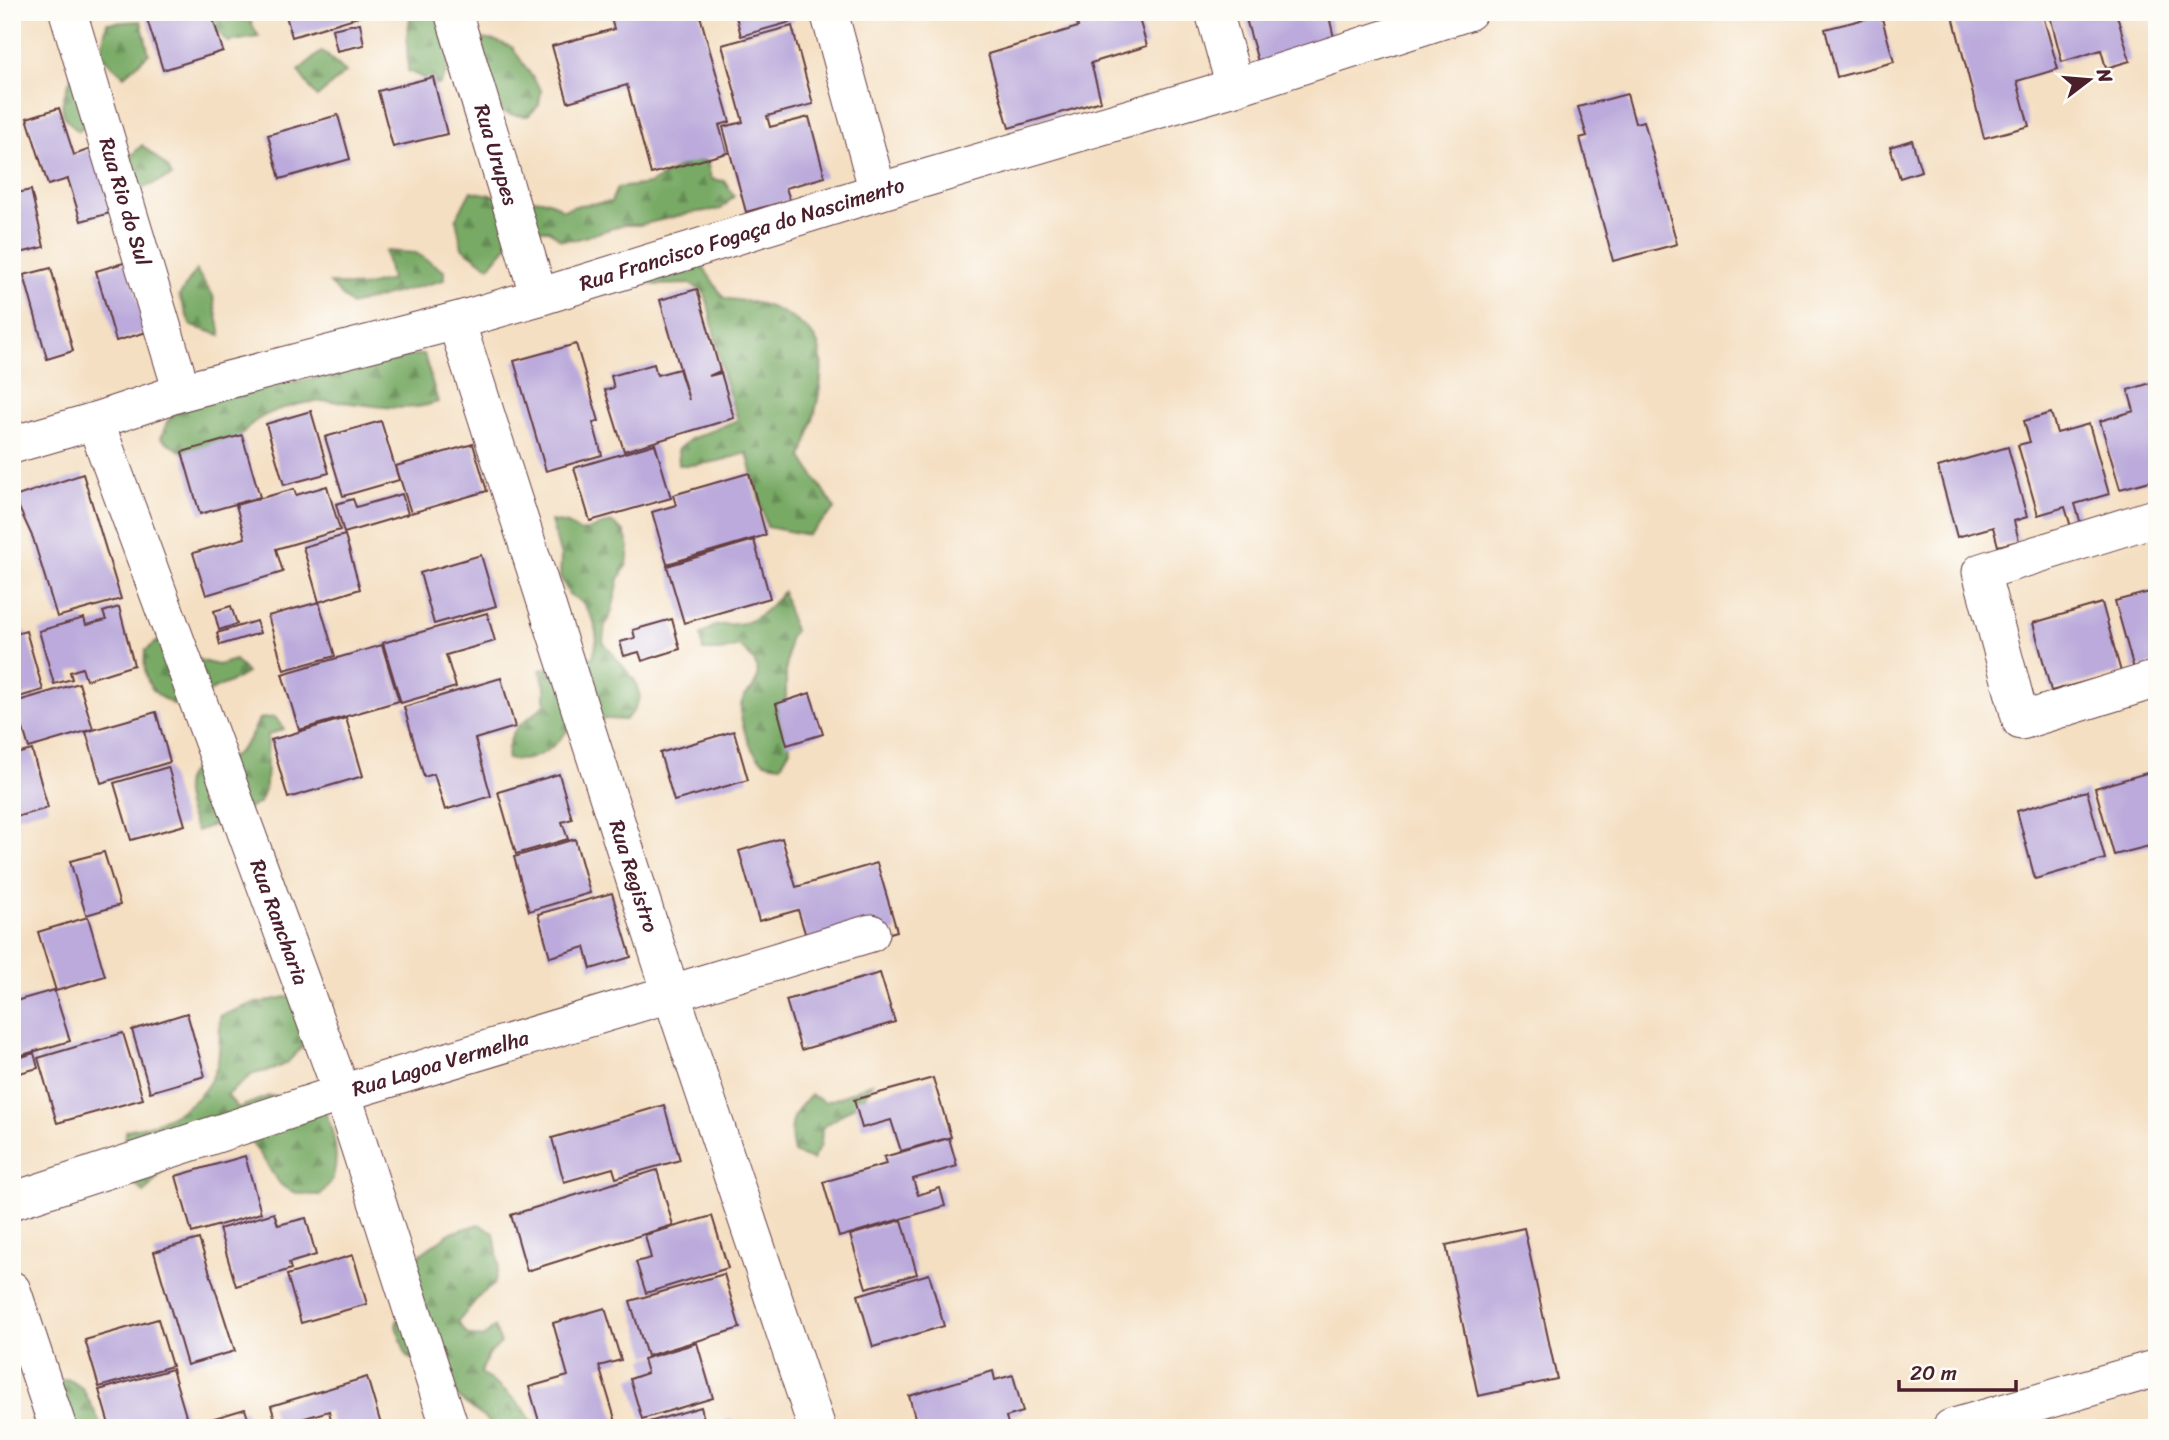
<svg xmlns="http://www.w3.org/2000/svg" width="2169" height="1440" viewBox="0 0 2169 1440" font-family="Sriracha,sans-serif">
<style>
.forest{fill:url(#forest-firs);stroke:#616448;stroke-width:2}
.building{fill:#bbaadb}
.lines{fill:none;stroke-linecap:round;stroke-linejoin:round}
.street-casing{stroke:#643c42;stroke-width:39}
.street{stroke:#fff;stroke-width:37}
.labels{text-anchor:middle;stroke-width:7;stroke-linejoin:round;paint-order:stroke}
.street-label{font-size:21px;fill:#4a1f2b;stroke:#fdfcf7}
</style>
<defs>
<pattern id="forest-firs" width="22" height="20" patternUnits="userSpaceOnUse" patternTransform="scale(1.75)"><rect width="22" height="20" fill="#78aa65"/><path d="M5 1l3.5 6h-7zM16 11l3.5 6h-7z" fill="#648a53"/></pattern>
</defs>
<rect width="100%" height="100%" fill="#fdfcf7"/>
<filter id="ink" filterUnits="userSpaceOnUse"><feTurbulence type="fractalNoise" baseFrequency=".0143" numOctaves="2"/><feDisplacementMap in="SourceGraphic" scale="14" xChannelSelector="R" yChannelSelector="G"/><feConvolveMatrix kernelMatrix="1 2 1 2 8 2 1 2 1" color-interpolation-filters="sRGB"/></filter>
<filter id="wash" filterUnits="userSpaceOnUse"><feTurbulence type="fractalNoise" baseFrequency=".00686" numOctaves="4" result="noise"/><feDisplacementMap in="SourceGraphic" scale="28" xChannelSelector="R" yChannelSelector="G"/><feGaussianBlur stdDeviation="1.57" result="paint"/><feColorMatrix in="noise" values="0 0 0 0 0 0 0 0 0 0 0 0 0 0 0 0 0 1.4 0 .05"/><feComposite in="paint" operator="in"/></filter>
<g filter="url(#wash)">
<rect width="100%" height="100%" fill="#f4dfc2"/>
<!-- forest -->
<g class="forest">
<path d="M207,12H245L259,37L227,42L206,16Z"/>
<path d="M411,12H439L457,56L439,85L408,71L407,36Z"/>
<path d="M141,21L149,54L124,76L100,55L107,23Z"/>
<path d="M480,39L496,41L512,47L541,90L539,105L528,116L511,115L495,110Z"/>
<path d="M322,51L346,72L317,97L298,71Z"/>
<path d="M72,75L92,119L78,131C53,112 63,100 72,75Z"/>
<path d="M142,145L168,168L172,176L143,188L119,168Z"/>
<path d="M690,161H707L711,179L724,181L734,196L721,209L690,213L640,225H623L578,239L561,240L549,230H533L522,212L533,199L549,201L563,210L579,205L611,202L617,188L649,184Z"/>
<path d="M471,191L501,197L511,241L489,267L462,248L456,219Z"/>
<path d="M385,251L416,253L444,271V280L351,305L330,283L362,287L391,280Z"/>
<path d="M693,252L724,298C738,301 754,301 767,306C784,312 812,327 818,345C829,374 811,428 802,457L835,509L808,535L767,527L747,453C724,460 703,466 679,465L678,449L691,439L738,420L723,375L708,303L703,291L690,284L655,285L640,280Z"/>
<path d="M196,270L213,296L221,335L191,326L179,296Z"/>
<path d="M424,354L438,402C390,418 351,395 305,403C289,406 268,412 254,422C247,427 243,435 234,440C219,447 199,449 182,452L161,438L167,422L178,410L260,385L295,382L344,372L391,358Z"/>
<path d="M551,521L568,524L581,532L611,522L624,532L629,547L627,564L619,579L612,611L605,626L603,642L635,681L640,697L633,712L625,720L589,718L574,722C557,746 537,765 507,759C509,723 522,727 545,704V686L540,670L593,657L597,639L594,621L583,603L569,594L560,576L561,557Z"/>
<path d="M783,592L794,631L789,639L786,673V713L790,749L781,765C777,764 769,764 765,762C749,754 736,715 743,699C745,694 752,691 754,686C764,669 752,656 739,646L721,651H703L701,635C719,620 722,627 743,623C760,619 772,604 783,592Z"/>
<path d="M158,641L202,661L218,665L235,660L247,673C234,682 229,682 216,688C205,693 197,701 189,710C157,699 141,688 145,651Z"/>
<path d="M275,717L284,729L268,735L266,785L259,803L229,819L197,831C188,814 174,777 199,767C209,763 221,764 230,758C245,749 252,735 259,719Z"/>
<path d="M301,994L334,1001L323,1025L287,1063L272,1070L253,1074L227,1095L238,1108L269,1096H286L323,1107C333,1128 340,1153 333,1177C331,1184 324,1190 320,1195C267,1197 278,1166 247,1139L171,1161L144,1193L132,1181L125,1147L126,1130C163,1125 204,1105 217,1066C221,1051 219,1031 220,1016L252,1004Z"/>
<path d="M872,1083L863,1100L822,1128L821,1145L812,1160L794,1153C788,1127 791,1113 811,1095L825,1102L841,1097Z"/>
<path d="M479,1224L494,1233L499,1265L494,1285L480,1295L458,1322L468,1335L483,1338L494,1327L501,1343L488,1355L481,1373C499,1388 527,1404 534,1428H492L487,1420L460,1399L450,1386L422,1364L407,1357L396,1326L412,1265L422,1253L450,1233Z"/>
<path d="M69,1379L83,1389L103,1428H32V1405L54,1382Z"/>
</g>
<g id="blocks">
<!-- building -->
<g class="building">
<path d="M211,12L223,51L163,70L145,13Z"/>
<path d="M285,12H371V13L292,37Z"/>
<path d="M630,12H699L730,122L719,125L727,153L651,174L627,85L568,102L552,46L614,29L611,18Z"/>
<path d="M735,12H792L794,21L741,36Z"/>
<path d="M1074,12H1137L1147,46L1091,63L1101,101L1009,128L988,54L1078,27Z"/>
<path d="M1270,12H1286L1287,17L1310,12H1328L1335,42L1259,65L1246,19Z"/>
<path d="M1952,12H2042L2058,69L2017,81L2029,126L1984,138Z"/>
<path d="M2049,12H2116L2130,61L2106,68L2101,50L2062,62Z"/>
<path d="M1881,15L1894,62L1837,77L1825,29Z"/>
<path d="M360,23L364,45L337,51L332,29Z"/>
<path d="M792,26L813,104L767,116L770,127L809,117L825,177L786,188L790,200L746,212L723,127L743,122L722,45Z"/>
<path d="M433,77L447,134L393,147L378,91Z"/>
<path d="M1627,94L1635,123L1644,121L1677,244L1613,261L1580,138L1587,136L1578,107Z"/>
<path d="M59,108L74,155L96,147L117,211L81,221L68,179L48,185L27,118Z"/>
<path d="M338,115L350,159L280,179L268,135Z"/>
<path d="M1912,140L1921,171L1900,178L1890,147Z"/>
<path d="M31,190L44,247L16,254L12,237V194Z"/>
<path d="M127,262L147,332L116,341L96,271Z"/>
<path d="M51,268L73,351L47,359L24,275Z"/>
<path d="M12,282L21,310L12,313Z"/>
<path d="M697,289L720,371L709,376L721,373L734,418L624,451L605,390L614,388L611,376L654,364L657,375L679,369L689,400L660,300Z"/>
<path d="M576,344L599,421L593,423L602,455L546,471L514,361Z"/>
<path d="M2157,381V479L2120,489L2100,421L2134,411L2128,390Z"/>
<path d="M311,411L329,473L284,485L266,424Z"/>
<path d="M2051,413L2057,433L2089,424L2109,494L2075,504L2081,524L2071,527L2065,507L2038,515L2018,445L2030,442L2024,421Z"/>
<path d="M381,421L399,480L343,496L325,437Z"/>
<path d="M242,435L260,497L200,514L182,452Z"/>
<path d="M473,444L487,491L411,513L396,466Z"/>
<path d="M655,444L671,498L590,521L574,468Z"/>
<path d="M2008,447L2027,517L2014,521L2019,541L1998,546L1993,527L1957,537L1938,467Z"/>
<path d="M749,473L766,535L667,564L652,512L676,505L673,495Z"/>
<path d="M83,474L121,599L57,617L33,538L14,497Z"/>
<path d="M327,486L340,530L276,549L283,572L206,595L193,553L245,538L236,505L294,489L296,495Z"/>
<path d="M402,494L408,514L344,533L336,504L353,499L356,507Z"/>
<path d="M345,535L360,589L319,602L303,547Z"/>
<path d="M754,540L770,598L684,623L667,566Z"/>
<path d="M481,555L496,606L434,624L420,573Z"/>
<path d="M2157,590V663L2134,669L2115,601Z"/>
<path d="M319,602L335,656L284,670L268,616Z"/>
<path d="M2102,603L2121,672L2051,691L2033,623Z"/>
<path d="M231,606L237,624L219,630L214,611Z"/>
<path d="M119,607L134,665L86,680L82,668L70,672L72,679L54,684L39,631L84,618L86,625L106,620L103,612Z"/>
<path d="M487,613L495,641L446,655L456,687L401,703L383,643Z"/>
<path d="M672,619L680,649L642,661L639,652L624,656L620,642L635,638L633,630Z"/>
<path d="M256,621L260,633L220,645L217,633Z"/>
<path d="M26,631L43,690L12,699V635Z"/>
<path d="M382,645L399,701L299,730L282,674Z"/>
<path d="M501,678L515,727L475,739L491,796L445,810L434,774L424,777L404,707Z"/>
<path d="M79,683L93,729L29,748L15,702Z"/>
<path d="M810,693L823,734L787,745L776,704Z"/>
<path d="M156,712L170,762L101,783L86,732Z"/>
<path d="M346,718L363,776L288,798L271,740Z"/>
<path d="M734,731L748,780L674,801L660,753Z"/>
<path d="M32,750L48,808L12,818V755Z"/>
<path d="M168,767L185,825L131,840L114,783Z"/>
<path d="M2157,770V844L2114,855L2095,788Z"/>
<path d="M559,774L572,819L562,822L568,839L516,854L498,792Z"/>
<path d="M2087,791L2105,859L2035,879L2017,811Z"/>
<path d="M782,838L796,887L877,863L897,931L812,956L798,910L759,921L739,851Z"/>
<path d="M575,839L590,893L529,911L514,857Z"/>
<path d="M104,852L120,905L86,915L70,861Z"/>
<path d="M12,858L19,879L12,880Z"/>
<path d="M612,893L631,957L591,969L585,947L550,957L538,914Z"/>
<path d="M88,917L105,976L56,991L38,932Z"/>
<path d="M880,973L895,1022L801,1050L786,1000Z"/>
<path d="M54,990L70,1041L12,1058V1002Z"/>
<path d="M187,1013L205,1076L150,1092L132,1030Z"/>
<path d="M123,1033L143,1099L57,1123L38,1058Z"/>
<path d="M34,1053L38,1068L12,1075V1060Z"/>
<path d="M933,1078L951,1137L901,1151L891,1120L862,1128L854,1100Z"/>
<path d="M664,1105L680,1160L616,1178L613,1168L564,1182L552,1138Z"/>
<path d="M949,1138L957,1166L913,1179L918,1195L940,1188L945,1206L839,1237L823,1182L886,1164L884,1157Z"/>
<path d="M245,1156L261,1213L192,1233L176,1176Z"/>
<path d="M657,1170L673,1225L527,1271L511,1215Z"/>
<path d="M274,1213L278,1225L306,1218L316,1255L289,1263L291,1269L236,1286L219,1229Z"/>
<path d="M712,1216L728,1268L646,1293L636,1262L651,1258L645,1235Z"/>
<path d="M902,1220L917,1274L866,1288L850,1235Z"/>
<path d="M1524,1228L1557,1379L1478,1396L1446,1245Z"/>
<path d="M199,1239L235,1351L187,1365L154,1252Z"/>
<path d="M353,1255L367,1304L301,1323L287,1275Z"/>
<path d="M724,1274L740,1328L647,1356L630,1301Z"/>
<path d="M929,1274L944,1326L873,1347L858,1295Z"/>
<path d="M605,1308L621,1360L599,1366L616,1422L597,1428H541L529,1387L568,1376L553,1323Z"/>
<path d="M158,1319L172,1366L99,1387L85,1340Z"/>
<path d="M697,1343L713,1398L642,1419L630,1379L647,1373L643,1359Z"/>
<path d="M172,1369L186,1416L146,1428H110L99,1390Z"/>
<path d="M993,1371L995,1380L1013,1375L1023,1412L1006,1417L1009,1427L918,1428L909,1396Z"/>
<path d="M367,1377L382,1428H333L329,1411L277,1426L271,1406Z"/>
<path d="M701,1407L706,1427L731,1419L734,1428H643L642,1424Z"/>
<path d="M245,1409L251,1428H184V1427Z"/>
</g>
</g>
</g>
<g filter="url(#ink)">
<use href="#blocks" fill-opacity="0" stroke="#643c42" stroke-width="2"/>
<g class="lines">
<!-- street casing -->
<g class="street-casing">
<g id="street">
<path id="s1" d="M68,12L182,392"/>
<path id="s2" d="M453,12L539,297"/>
<path d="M829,12L878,192"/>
<path d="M1214,12L1235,87"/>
<path id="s3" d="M456,321L671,993L817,1428"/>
<path id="s4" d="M95,421L342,1093L450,1428"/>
<path id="s5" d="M12,445L95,421L182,392L456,321L539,297L878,192L1235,87L1468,12"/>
<path d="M2157,517L1981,572L2021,721L2157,679"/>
<path id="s6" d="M12,1201L342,1093L871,933"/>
<path d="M12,1290L58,1428"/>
<path d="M1951,1428L2157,1368"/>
</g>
</g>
<!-- street -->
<use href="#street" class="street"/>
</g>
</g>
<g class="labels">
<!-- street labels -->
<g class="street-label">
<text dy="7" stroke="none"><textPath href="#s2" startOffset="149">Rua Urupes</textPath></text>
<text dy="7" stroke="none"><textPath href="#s1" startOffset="198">Rua Rio do Sul</textPath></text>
<text dy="7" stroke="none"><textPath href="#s5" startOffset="760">Rua Francisco Fogaça do Nascimento</textPath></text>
<text dy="7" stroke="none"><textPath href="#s3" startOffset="583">Rua Registro</textPath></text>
<text dy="7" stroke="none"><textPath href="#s4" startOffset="534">Rua Rancharia</textPath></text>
<text dy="7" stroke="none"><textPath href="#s6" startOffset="450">Rua Lagoa Vermelha</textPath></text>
</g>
</g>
<!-- margin -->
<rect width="2169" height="1440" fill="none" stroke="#fdfcf7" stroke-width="42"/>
<!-- north arrow -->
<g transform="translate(2089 80) rotate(74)" stroke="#fdfcf7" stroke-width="5" paint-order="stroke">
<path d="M0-5L12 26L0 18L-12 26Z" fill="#4a1f2b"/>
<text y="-10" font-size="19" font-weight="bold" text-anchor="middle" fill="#4a1f2b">N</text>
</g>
<!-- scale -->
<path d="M1899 1380v10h117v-10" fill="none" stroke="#4a1f2b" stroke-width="3.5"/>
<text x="1910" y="1380" font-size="21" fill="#4a1f2b" stroke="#fdfcf7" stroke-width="5" paint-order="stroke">20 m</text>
</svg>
